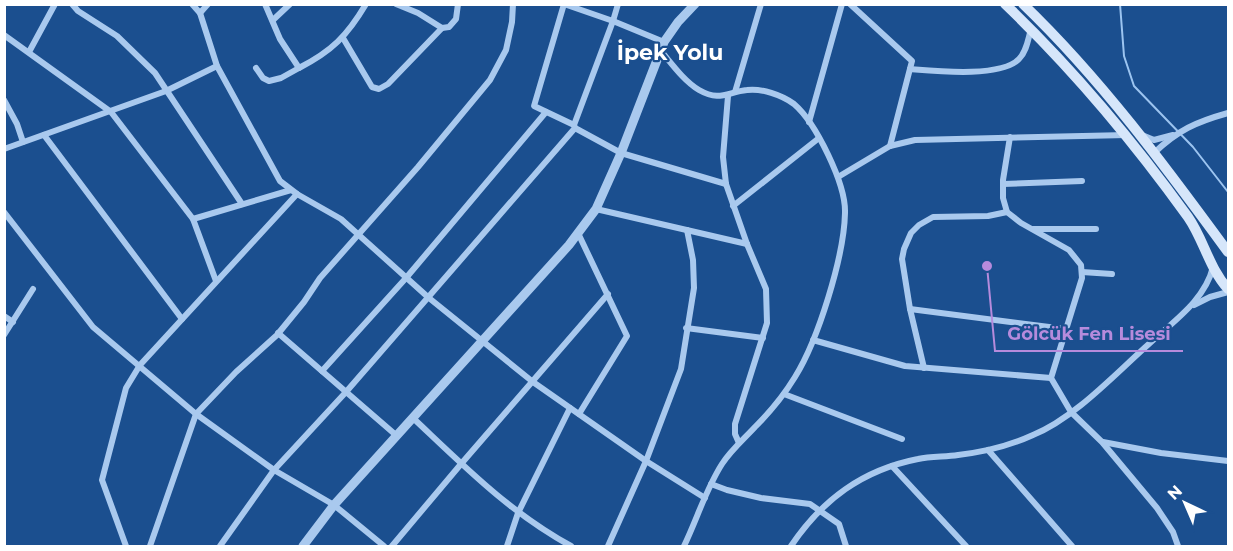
<svg xmlns="http://www.w3.org/2000/svg" width="1233" height="551" viewBox="0 0 1233 551" font-family="Montserrat,sans-serif">
<style>
.lines{fill:none;stroke-linecap:round;stroke-linejoin:round}
.stream{stroke:#9cc4f0;stroke-width:2}
.minor{stroke:#a9c9ee;stroke-width:6}
.tertiary{stroke:#a9c9ee;stroke-width:9}
.secondary{stroke:#d6e6fa;stroke-width:10}
.labels{text-anchor:middle;stroke-width:4.5;stroke-linejoin:round;paint-order:stroke}
.district-label{font-size:22px;font-weight:bold;fill:#fff;stroke:#1b4f8f}
.leader{fill:none;stroke:#b68bdc;stroke-width:2}
.callout-dot{fill:#b68bdc;stroke:#1b4f8f;stroke-width:2}
.callout-label{font-size:18px;text-anchor:middle;font-weight:bold;fill:#b68bdc;stroke:#1b4f8f;stroke-width:4.5;stroke-linejoin:round;paint-order:stroke}
</style>
<rect width="100%" height="100%" fill="#1b4f8f"/>
<g class="lines">
<!-- stream -->
<path class="stream" d="M1120,4L1124,56L1134,86L1193,147L1228,192"/>
<!-- minor -->
<g class="minor">
<path d="M72,4L78,11L117,36L155,73L242,204"/>
<path d="M192,4L200,13L217,66L280,181L297,194L341,219L429,298L533,382L646,461L705,498"/>
<path d="M265,4L280,39L299,68C332,51 347,36 366,4"/>
<path d="M396,4L418,13L442,28"/>
<path d="M564,4L534,106L574,125"/>
<path d="M564,4L613,21L664,42"/>
<path d="M850,4L912,61L890,146"/>
<path d="M200,13L208,4"/>
<path d="M273,20L290,4"/>
<path d="M4,35L111,112L193,219L216,281"/>
<path d="M343,38L372,87L379,89L388,84L442,28L449,27L456,19L458,4"/>
<path d="M661,51C672,64 684,81 699,90C720,102 727,92 747,90C761,88 782,95 794,104C816,123 846,184 845,213C844,257 818,340 795,377C784,395 770,412 755,427C744,439 731,450 722,464C706,489 697,519 684,546"/>
<path d="M29,52L55,4"/>
<path d="M256,68L263,78L269,81L281,78L299,68"/>
<path d="M910,69C935,71 1001,78 1019,59C1027,51 1028,39 1031,29"/>
<path d="M735,92L761,4"/>
<path d="M728,96L723,157L726,184L747,244L766,289L767,323L735,424V434L739,443"/>
<path d="M4,100L17,124L23,142"/>
<path d="M809,122L842,4"/>
<path d="M575,128L621,153L726,184"/>
<path d="M44,135L182,319"/>
<path d="M1142,135L1154,140L1173,135"/>
<path d="M1010,137L1003,180V198L1007,212L1021,223L1069,250L1081,265L1082,278L1051,378L1071,412L1102,442L1157,508L1173,532L1178,546"/>
<path d="M4,149L166,91L217,66"/>
<path d="M1154,153C1178,130 1196,122 1228,113"/>
<path d="M838,177L890,146L915,140L1127,135"/>
<path d="M1003,184L1082,181"/>
<path d="M733,206L819,138"/>
<path d="M596,209L747,244"/>
<path d="M4,212L93,327L196,414L274,470L334,505L384,546"/>
<path d="M193,219L291,190"/>
<path d="M1033,229H1096"/>
<path d="M578,233L627,336L579,414"/>
<path d="M1082,272L1112,274"/>
<path d="M1194,305L1210,297L1228,292"/>
<path d="M910,309L1065,329"/>
<path d="M4,316L13,322"/>
<path d="M686,328L763,338"/>
<path d="M278,333L397,436"/>
<path d="M4,335L33,289"/>
<path d="M813,340L905,366L1051,378"/>
<path d="M924,368L910,309L902,259L904,249L911,233L919,225L933,217L988,216L1007,212"/>
<path d="M322,371L406,278L546,112"/>
<path d="M784,394L902,439"/>
<path d="M413,418C464,466 509,512 571,546"/>
<path d="M1103,442L1161,453L1228,461"/>
<path d="M988,450L1072,546"/>
<path d="M892,466L966,546"/>
<path d="M711,484L727,490L761,498L810,504L839,524L846,546"/>
<path d="M126,546L102,480L126,388L140,365L297,194"/>
<path d="M150,546L196,414L236,372L277,335L304,302L320,278L418,167L490,80L506,50L512,22L513,4"/>
<path d="M220,546L274,470L346,392L575,128L574,125L613,21L618,4"/>
<path d="M392,546L461,464L608,294"/>
<path d="M507,546L518,513L570,408"/>
<path d="M608,546L646,461L681,369L694,288L693,260L687,230"/>
<path d="M791,546C822,500 862,470 918,459C931,456 945,457 958,455C984,452 1009,446 1033,435C1075,418 1116,373 1150,343C1174,321 1205,300 1213,267"/>
</g>
<!-- tertiary -->
<path class="tertiary" d="M303,546L334,505L569,245L596,209L621,153L664,42L678,22L695,4"/>
<!-- secondary -->
<g class="secondary">
<path d="M1005,4C1072,68 1134,142 1188,217C1204,240 1209,268 1228,289"/>
<path d="M1023,4C1101,79 1165,166 1228,252"/>
</g>
</g>
<g class="labels">
<!-- district labels -->
<g class="district-label">
<text x="670" y="60">İpek Yolu</text>
</g>
</g>
<!-- callouts -->
<path class="leader" d="M987 266L995 351H1183"/>
<circle class="callout-dot" cx="987" cy="266" r="6"/>
<g class="callout-label">
<text x="1089" y="340">Gölcük Fen Lisesi</text>
</g>
<!-- border -->
<rect width="1233" height="551" fill="none" stroke="#ffffff" stroke-width="12"/>
<!-- north arrow -->
<g transform="translate(1185 503) rotate(316)" stroke="#1b4f8f" stroke-width="4.5" paint-order="stroke">
<path d="M0-4.5L10 22L0 15L-10 22Z" fill="#ffffff"/>
<text y="-9" font-size="16" font-weight="bold" text-anchor="middle" fill="#ffffff">N</text>
</g>
</svg>
